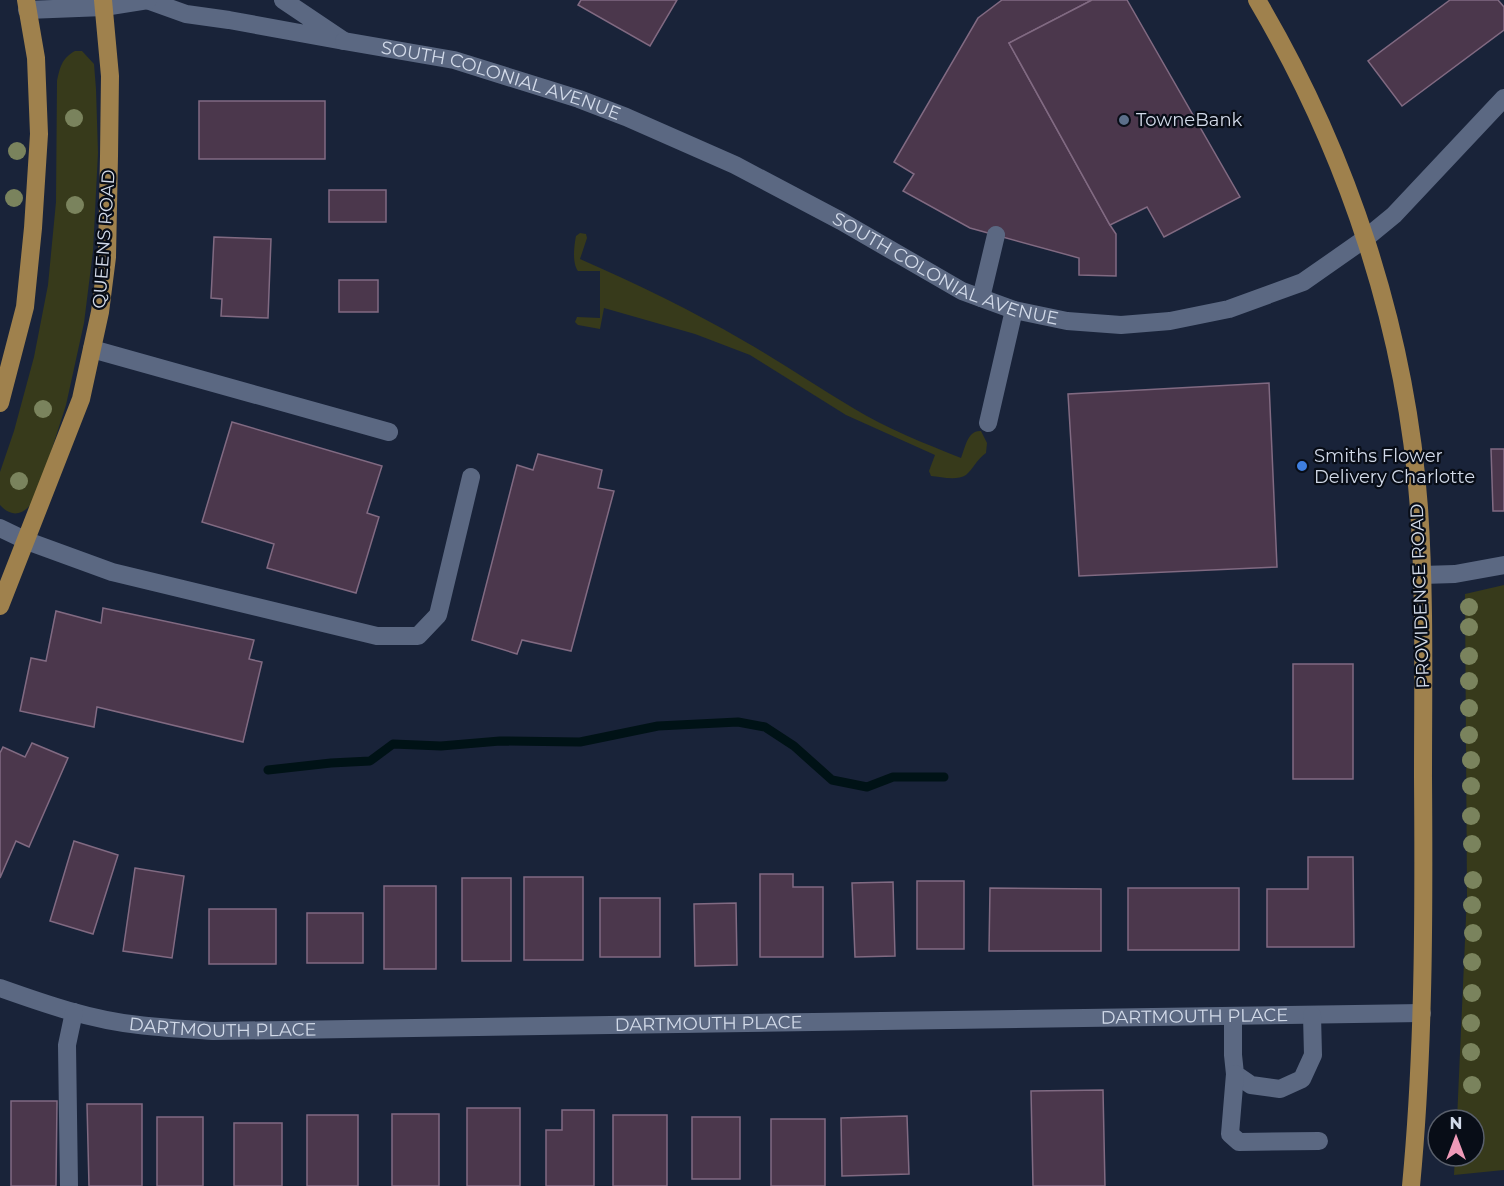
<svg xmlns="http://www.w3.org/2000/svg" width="1504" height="1186" viewBox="0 0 1504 1186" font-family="Montserrat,sans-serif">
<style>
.green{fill:#373a1b}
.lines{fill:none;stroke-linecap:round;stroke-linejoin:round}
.stream{stroke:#001216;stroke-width:9}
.building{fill:#4b374c;stroke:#816a82;stroke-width:1.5}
.minor{stroke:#5b6882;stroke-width:18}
.major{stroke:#9f814d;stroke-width:18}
.tree{fill:#7a835d}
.service-dot{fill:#5c6f8a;stroke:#080d17;stroke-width:2}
.shop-dot{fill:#3f7fe0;stroke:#080d17;stroke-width:2}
.labels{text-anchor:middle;stroke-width:4.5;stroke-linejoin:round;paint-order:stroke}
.street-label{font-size:18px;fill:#d2dae9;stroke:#080d17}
.poi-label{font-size:18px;fill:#d2dae9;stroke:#080d17;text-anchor:start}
</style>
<rect width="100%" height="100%" fill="#192339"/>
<!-- green -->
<g class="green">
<path d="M75,51H82L94,64L96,89L98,153L93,251L84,323L66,405L38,492C31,509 16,523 0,505V472L14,431L34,357L48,285L56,202L57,81C60,67 62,58 75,51Z"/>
<path d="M580,233L586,234L587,238L580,259C637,284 691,310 744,341C781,362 816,386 853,408C887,429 924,443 961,458C965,449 967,430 981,431L987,443L986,453C977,459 973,469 966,475C957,481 941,477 931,476L929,471L935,455L846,415L750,355L695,334L604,308L600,329L578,325L575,322L577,317L600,318V271H578C572,263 574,246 576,236Z"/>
<path d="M1504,585V1170L1454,1175L1455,1156H1474V1120H1457L1467,895L1465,594Z"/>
</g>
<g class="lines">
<!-- stream -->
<path class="stream" d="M268,770L331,763L370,761L393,744L441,746L500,741L580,742L658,726L738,722L765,727L794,746L832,780L867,787L893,777H944"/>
</g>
<!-- building -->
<g class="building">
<path d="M581,0H677L650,46L578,5Z"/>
<path d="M1002,0H1092L1009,43L1110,225L1116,234V276L1079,275V258L970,228L903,191L914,174L894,162L978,18Z"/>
<path d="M1092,0H1127L1240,197L1164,237L1147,207L1110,225L1009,43Z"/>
<path d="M1450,0H1498L1504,7V30L1402,106L1368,61Z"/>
<rect x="199" y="101" width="126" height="58"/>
<rect x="329" y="190" width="57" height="32"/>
<path d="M214,237L271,239L268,318L221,316L222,299L211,298Z"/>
<rect x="339" y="280" width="39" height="32"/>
<path d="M1269,383L1277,567L1079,576L1068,394Z"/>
<path d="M232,422L382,466L367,513L379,517L356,593L267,568L274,544L202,522Z"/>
<path d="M1491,449H1504V511H1493Z"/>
<path d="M538,454L602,470L598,488L614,491L571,651L522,640L517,654L472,640L517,465L533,470Z"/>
<path d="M103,608L254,640L249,659L262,662L243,742L97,707L94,727L20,711L31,658L46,661L56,611L101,623Z"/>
<rect x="1293" y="664" width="60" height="115"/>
<path d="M32,743L68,758L29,847L16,841L0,878V753L3,747L25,757Z"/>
<path d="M74,841L118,855L93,934L50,921Z"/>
<path d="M1308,857H1353L1354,947H1267V889H1308Z"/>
<path d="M135,868L184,876L172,958L123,951Z"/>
<path d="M760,874H793V887H823V957H760Z"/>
<rect x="524" y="877" width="59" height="83"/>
<rect x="462" y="878" width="49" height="83"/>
<rect x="917" y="881" width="47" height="68"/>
<path d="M893,882L895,956L855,957L852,883Z"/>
<rect x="384" y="886" width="52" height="83"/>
<path d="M990,888L1101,889V951H989Z"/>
<rect x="1128" y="888" width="111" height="62"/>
<rect x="600" y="898" width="60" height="59"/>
<path d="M736,903L737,965L695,966L694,904Z"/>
<rect x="209" y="909" width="67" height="55"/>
<rect x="307" y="913" width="56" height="50"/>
<path d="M1103,1090L1105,1186H1033L1031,1091Z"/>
<path d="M11,1101H57L56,1186H11Z"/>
<path d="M87,1104H142V1186H89Z"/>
<rect x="467" y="1108" width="53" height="78"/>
<path d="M562,1110H594V1186H546V1130H562Z"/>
<rect x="392" y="1114" width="47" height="72"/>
<rect x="307" y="1115" width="51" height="71"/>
<rect x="613" y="1115" width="54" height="71"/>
<path d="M907,1116L909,1174L842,1176L841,1118Z"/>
<rect x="157" y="1117" width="46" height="69"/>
<rect x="692" y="1117" width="48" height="62"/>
<rect x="771" y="1119" width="54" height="67"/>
<rect x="234" y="1123" width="48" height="63"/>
</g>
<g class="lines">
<!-- minor -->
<g class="minor">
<path d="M147,0L186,14L229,20L344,41L283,0"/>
<path d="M27,10L104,7L148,0"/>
<path id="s1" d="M344,41L454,60L579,99L626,117L735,165L841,221L962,291L1014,310L1067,321L1121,325L1170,321L1229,309L1303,282L1366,238L1394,215L1504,98"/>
<path d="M981,298L996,235"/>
<path d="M92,349L389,432"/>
<path d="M988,423L1014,310"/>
<path d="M0,528L27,541L112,572L377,636H418L438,615L471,477"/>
<path d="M1422,575L1455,574L1504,565"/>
<path id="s2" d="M0,988C45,1004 91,1020 139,1025C163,1028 188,1029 213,1031L1422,1013"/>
<path d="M1233,1016V1055L1235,1074L1251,1085L1280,1089L1302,1079L1313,1055L1312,1015"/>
<path d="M1235,1074L1230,1134L1239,1142L1319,1141"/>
<path d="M69,1186L67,1045L74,1012"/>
</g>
<!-- major -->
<g class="major">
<path d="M1257,0C1348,154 1406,329 1419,508C1425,597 1423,687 1423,777C1424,914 1424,1050 1411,1186"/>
<path d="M0,403L25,307L33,228L39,134L36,58L26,0"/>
<path d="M0,606L81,399L100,312L107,257L109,156L110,76L103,0"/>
</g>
</g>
<!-- trees -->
<g class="tree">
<circle cx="74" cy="118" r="9"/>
<circle cx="17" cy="151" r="9"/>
<circle cx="14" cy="198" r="9"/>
<circle cx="75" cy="205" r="9"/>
<circle cx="43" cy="409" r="9"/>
<circle cx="19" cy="481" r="9"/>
<circle cx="1469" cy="607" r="9"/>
<circle cx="1469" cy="627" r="9"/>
<circle cx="1469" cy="656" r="9"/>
<circle cx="1469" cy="681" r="9"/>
<circle cx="1469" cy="708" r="9"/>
<circle cx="1469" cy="735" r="9"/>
<circle cx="1471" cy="760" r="9"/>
<circle cx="1471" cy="786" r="9"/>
<circle cx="1471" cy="816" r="9"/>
<circle cx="1472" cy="844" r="9"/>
<circle cx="1473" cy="880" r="9"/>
<circle cx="1472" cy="905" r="9"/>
<circle cx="1473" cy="933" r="9"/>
<circle cx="1472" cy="962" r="9"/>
<circle cx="1472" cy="993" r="9"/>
<circle cx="1471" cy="1023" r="9"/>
<circle cx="1471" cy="1052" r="9"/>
<circle cx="1472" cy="1085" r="9"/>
</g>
<!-- markers -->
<circle class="service-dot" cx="1124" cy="120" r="6"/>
<circle class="shop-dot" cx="1302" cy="466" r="6"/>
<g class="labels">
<!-- street labels -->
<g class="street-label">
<text dy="6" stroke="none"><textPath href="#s1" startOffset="162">SOUTH COLONIAL AVENUE</textPath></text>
<text transform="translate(104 239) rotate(-86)" y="6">QUEENS ROAD</text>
<text dy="6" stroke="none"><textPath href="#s1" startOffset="648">SOUTH COLONIAL AVENUE</textPath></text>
<text transform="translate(1420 596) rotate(-92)" y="6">PROVIDENCE ROAD</text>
<text dy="6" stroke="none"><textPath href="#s2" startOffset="1200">DARTMOUTH PLACE</textPath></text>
<text dy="6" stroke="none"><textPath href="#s2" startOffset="714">DARTMOUTH PLACE</textPath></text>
<text dy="6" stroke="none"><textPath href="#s2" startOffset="228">DARTMOUTH PLACE</textPath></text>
</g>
<!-- poi labels -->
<g class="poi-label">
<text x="1136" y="126">TowneBank</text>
<text x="1314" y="462">Smiths Flower<tspan x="1314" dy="21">Delivery Charlotte</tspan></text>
</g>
</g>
<!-- north arrow -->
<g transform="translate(1456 1138)"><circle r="28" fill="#080d17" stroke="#595f6b" stroke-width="1.5"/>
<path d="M0-4.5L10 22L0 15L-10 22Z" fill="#ef9ab8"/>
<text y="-9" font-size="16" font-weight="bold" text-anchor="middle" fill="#d2dae9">N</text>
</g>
</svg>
